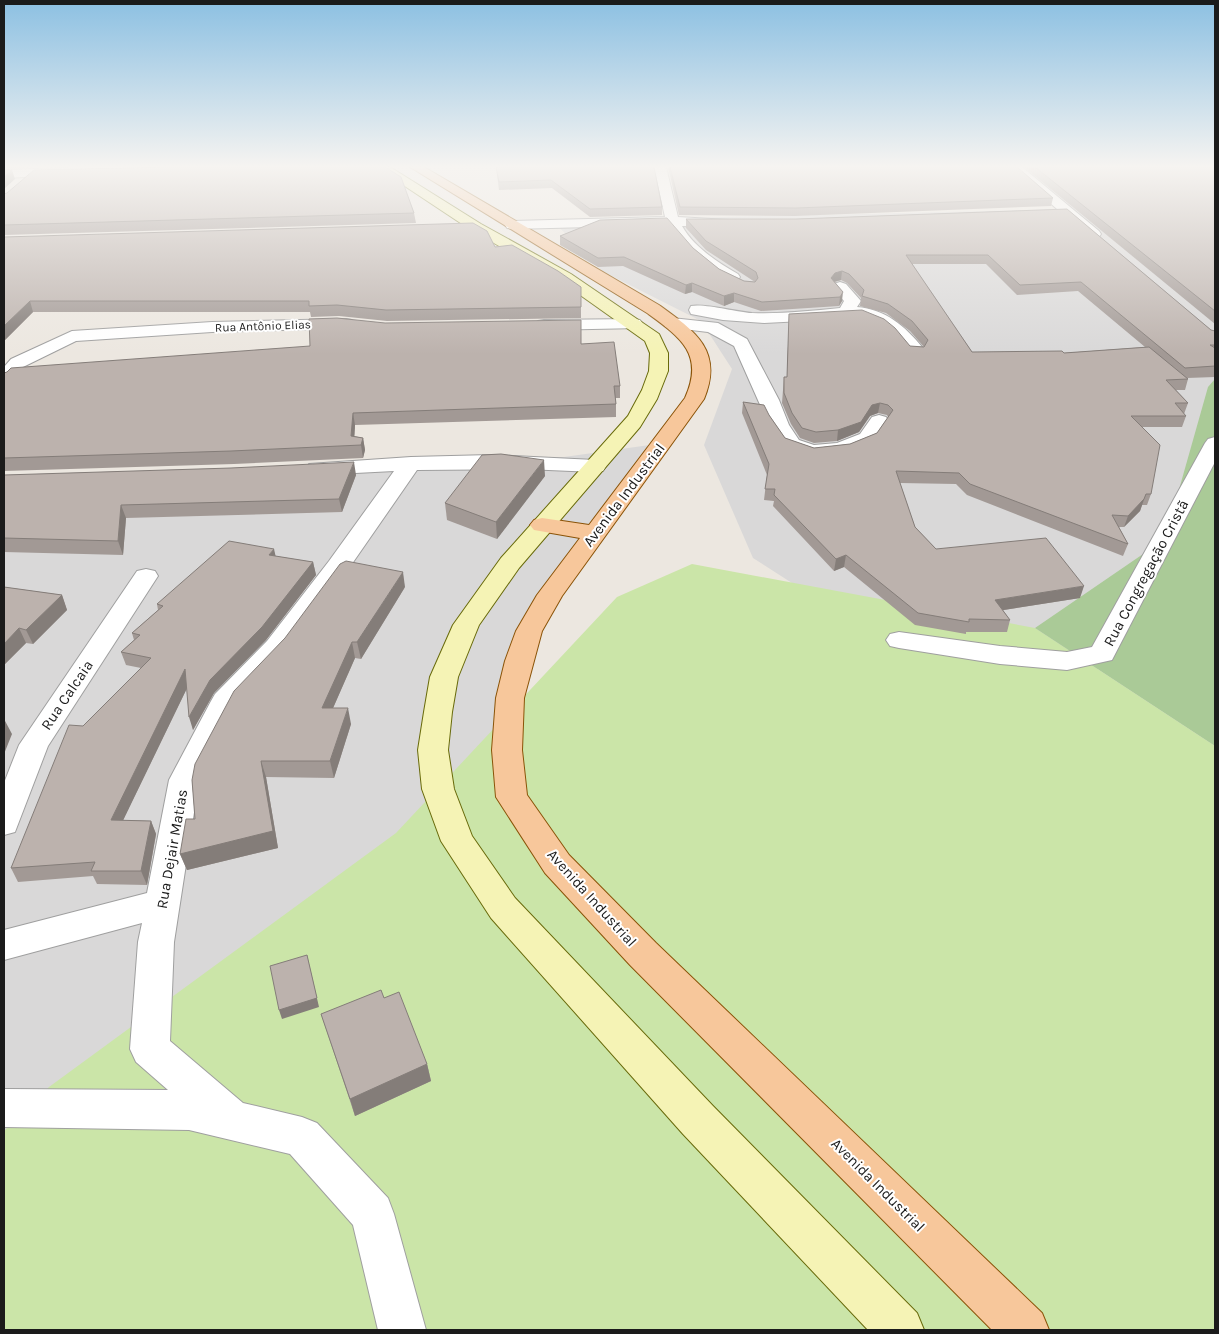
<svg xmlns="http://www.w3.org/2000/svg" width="1219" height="1334" viewBox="0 0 1219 1334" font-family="Karla,sans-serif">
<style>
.residential{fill:#d9d8d8}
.grass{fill:#cbe5a8}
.forest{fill:#aaca97}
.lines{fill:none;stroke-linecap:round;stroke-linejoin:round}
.street-casing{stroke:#9f9f9f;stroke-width:2}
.secondary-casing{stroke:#686a0a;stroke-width:2}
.primary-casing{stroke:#8a5307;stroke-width:2}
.street{fill:#fff;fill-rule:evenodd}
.secondary{fill:#f5f3b5;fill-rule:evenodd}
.primary{fill:#f7c79b;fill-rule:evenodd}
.wall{fill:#a29995;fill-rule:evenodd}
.shaded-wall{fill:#847d79}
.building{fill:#bcb2ad;stroke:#847d79}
.labels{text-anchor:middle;stroke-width:4;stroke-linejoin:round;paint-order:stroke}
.far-street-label{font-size:12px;fill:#1b1b1b;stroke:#fff}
.street-label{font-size:15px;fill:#1b1b1b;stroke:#fff}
</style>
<rect width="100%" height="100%" fill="#ece7e0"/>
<!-- residential -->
<g class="residential">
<path d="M1018,167H1215V483L1100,669L904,655L753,558L704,445L732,369L701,321L602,271L553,221L1069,209Z"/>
<path d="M664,443L550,595L507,750L4,1330V475L564,457Z"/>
</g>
<!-- grass -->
<path class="grass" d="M692,564L1035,628L1215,746V1330H4V1131L49,1087L396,833L617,597Z"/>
<!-- forest -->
<path class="forest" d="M1215,379V746L1035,628L1165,539L1208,387Z"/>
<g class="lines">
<!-- street casing -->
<g class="street-casing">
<g id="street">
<path d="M654,167H666L678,217L728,220L730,223L728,226L723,227L682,226C694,247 717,262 738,274L740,277L738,280C716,286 677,243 668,225L512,229L507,228L505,225L507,222L512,221L665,217Z"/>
<path d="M1009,167H1022L1099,231L1101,234L1099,237H1089Z"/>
<path d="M67,168L73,172L71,175L4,178V170Z"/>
<path d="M840,282L846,284L861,301L857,307C885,309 905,326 922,347L925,351L922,355L916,356L910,355L895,337L883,327L861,318L764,323L723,320L691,314L689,310L691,306C704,303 736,312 752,313C782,314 810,311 840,308L844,301L832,287L834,284Z"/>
<path d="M672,318L718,323L747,339L779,400L789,425L799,440L814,445L837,443L860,434L872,417L879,415L886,417L889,421L874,442L848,453L812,457L785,448L769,425L734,346L708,332L666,327L663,323L666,319Z"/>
<path d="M346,319L352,320L355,324L352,328L212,332L76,341L23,367L11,382L4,384V367L11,359L72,331L212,322Z"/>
<path d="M634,319L640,320L643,324L640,328L544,330L538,329L535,325L538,321L544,320Z"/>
<path d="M1215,437V462L1112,660L1067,670L1000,664L899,648L890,646L886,640L890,634L899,632L1000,646L1067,652L1092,647L1205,443L1208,439Z"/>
<path d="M491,455L595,460L603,461L606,466L603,471L595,472L525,469L417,470L347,571L287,653L237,706L199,780L174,942L170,1041L243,1103L302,1117L317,1123L388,1198L394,1214L426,1330H378L353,1225L290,1154L189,1130L4,1127V1089L168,1090L136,1062L130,1049L138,942L142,923L4,960V930L147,893L169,780L211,701L215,694L267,641L329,561L394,471L317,475L309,474L306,469L309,464L411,457Z"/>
<path d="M146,569L155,571L158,576L48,746L15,832L4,835V783L19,745L137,571Z"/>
</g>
</g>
<!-- secondary casing -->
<g class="secondary-casing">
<path id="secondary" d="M376,167H390L481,224L571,274L659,334L668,353V371L657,399L640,427L519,568L479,625L458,677L452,712L448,750L454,789L472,836L515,898L713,1106L917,1313L924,1330H868L683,1134L491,918L441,841L422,789L418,750L424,712L430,677L453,625L501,558L628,416L642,390L649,371L650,353L645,341L559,280L471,230Z"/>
</g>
<!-- primary casing -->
<g class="primary-casing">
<path id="primary" d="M410,167H424L659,305C695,331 724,351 704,399L562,596L542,631L524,698L522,750L527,795L569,855L656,943L1042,1313L1049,1330H992L630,965L545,873L496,797L492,750L496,698L505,661L516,631L537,595L580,538L534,530L530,525L534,520L542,518L589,525L685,398C705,354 680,337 647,313Z"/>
</g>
<!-- street -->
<use href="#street" class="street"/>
<!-- secondary -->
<use href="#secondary" class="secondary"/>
<!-- primary -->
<use href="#primary" class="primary"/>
</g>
<!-- wall -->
<g class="wall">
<path d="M4,167H73L4,168Z"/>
<path d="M496,167H654L662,207V215L590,217L552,188L499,190Z"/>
<path d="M668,167H1017L1053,198L1051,206L795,216L679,215Z"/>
<path d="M1024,167H1215V324Z"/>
<path d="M4,194L414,213L416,223L4,235V236Z"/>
<path d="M1067,209L1211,330L1215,331V377L1187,378L1188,379L1185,390H1176L1188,403L1184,414L1186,416L1182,427H1142L1151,494L1147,505H1142L1140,511L1124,527H1119L1128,544L1123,556L967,495L956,484L900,483L915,527L936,549L1080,598L1003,610L1010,620L1007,632H966V634L915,625L844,567L834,571L773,506L774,501L764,500L767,475L742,413L743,402L769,415L785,438L814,448L850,444L877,433L888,417L887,415L878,413L870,416L859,432L837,441L814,443L800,438L791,424L782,403L784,377H787L789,314L910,346L924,347L910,331L886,313L860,306L861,298L847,283L841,280L835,282L842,301L839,306L761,311L734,302L724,306L692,292L685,294L623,266L598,267L560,245V236L693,248L719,269L744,281L755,282L706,250L686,228V219H796ZM912,264H986L1017,295L1078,291L1145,347L1064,353L972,352Z"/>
<path d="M4,237L495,247L581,287V318L387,321L339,316L311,317L310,312H33L4,341Z"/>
<path d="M581,344L620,386V398H615L616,404V417L355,425L354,436L363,438L365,450L363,458L234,464L4,471V373Z"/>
<path d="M4,475H356L342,512L126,518L123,555L4,552Z"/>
<path d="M545,476L497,539L447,520L445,503Z"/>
<path d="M275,556L313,562L316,575L266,640L214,693L193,730L187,688L123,820L151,821L156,834L147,885L97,884L93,876L18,882L11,868L83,726L141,668L126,665L121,652L134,640L132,633L158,610L157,604Z"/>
<path d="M4,587L62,595L67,610L33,644L26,643L4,665Z"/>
<path d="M405,587L361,659L355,658L333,708L351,724L334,778L266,777L278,848L187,870L180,854L195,819L192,780Z"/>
<path d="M384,998L427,1064L431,1081L355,1116L321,1014Z"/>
</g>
<!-- shaded-wall -->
<g class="shaded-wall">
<path d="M12,170L15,179L4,189V177Z"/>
<path d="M842,271L841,280L833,282L831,278L835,273Z"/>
<path d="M692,283V292L685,294L686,285Z"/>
<path d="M843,292L842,301L839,306L840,297Z"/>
<path d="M734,293V302L724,306V296Z"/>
<path d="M30,301L33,312L4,341V326Z"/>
<path d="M880,403L878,413L870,416L859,432L837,441L838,430L872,405Z"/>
<path d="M353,413L355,425L354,445L351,436Z"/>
<path d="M363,438L365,450L363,458L361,445Z"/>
<path d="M544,460L545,476L497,539L496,522Z"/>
<path d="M354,462L356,475L342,512L339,499Z"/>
<path d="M1146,494L1140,511L1124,527L1128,516Z"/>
<path d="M121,505L126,518L123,555L118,541Z"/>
<path d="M274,549L277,562L269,555Z"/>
<path d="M846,555L844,567L834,571L836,559Z"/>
<path d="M313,562L316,575L266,640L214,693L193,730L189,717L210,680Z"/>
<path d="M403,572L405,587L361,659L357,642Z"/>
<path d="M1084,586L1080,598L991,612L995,600Z"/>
<path d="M62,595L67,610L33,644L26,630Z"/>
<path d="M19,628L26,643L4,665V644Z"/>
<path d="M352,642L355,658L326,724L322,708Z"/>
<path d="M185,669L190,682L117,833L111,820Z"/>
<path d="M348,708L351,724L334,778L330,761Z"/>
<path d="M4,719L12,734L4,754Z"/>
<path d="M261,761L266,777L278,848L187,870L180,854Z"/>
<path d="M151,821L156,834L147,885L141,871Z"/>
<path d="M307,955L319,1007L282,1019L279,1010Z"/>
<path d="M427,1064L431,1081L355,1116L350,1099Z"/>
</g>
<!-- building -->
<g class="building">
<path d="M170,167H385L401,177L414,213L4,225V194L7,193L34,170Z"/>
<path d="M496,167H654L662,207L590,209L551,180L499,182Z"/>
<path d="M670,167H1017L1053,198L796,208L680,207Z"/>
<path d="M1035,167H1215V311Z"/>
<path d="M4,170H12L4,177Z"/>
<path d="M1067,209L1211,330L1215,331V345H1210L1215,348V366L1185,368L1081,282L1020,285L988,255H906L972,352L1062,351L1064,353L1149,347L1188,379L1166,380L1188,403H1175L1186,416H1131L1160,445L1151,494H1146L1144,499L1128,516L1112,515L1128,544L970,484L959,473L896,471L915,527L936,549L1046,538L1084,586L995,600L1010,620L969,619V622L918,613L846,555L836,559L774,495L775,489H765L769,464L743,402L764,405L769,415L785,438L814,448L850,444L877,433L893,410L888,405L880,403L872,405L861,422L838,430L816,432L802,428L792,413L784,393V377H787L789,314L862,310L884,319L895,328L910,346L924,347L928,340L912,321L888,304L862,296L864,290L849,274L842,271L835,273L831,278L843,292L840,297L762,302L734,293L724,296L692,283L686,285L624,257L598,258L560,236L600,220L667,218L693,248L719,269L744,281L755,282L758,278L756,272L706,241L686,219H796Z"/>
<path d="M473,223L487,231L495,247L512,245L558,271L581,287V307L386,310L337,305L309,306V301H30L4,326V237Z"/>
<path d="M337,318L385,323L581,320V344L614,342L620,386H614L616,404L353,413L351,436L363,438L361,445L231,451L4,458V373L7,372L11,368L310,346L309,319Z"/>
<path d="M501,454L544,460L496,522L445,503L482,455Z"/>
<path d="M354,462L339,499L121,505L118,541L4,538V475L231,468Z"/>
<path d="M229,541L274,549L269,555L313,562L262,627L210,680L189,717L185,669L111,820L151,821L141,871H91L95,862L11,868L69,725L83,726L151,658L121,652L140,635L132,633L163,606L157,604Z"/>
<path d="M346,561L403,572L357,642H352L322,708H348L330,761H261L273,831L180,854L186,819H195L192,780L195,764L234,691L285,638L340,564Z"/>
<path d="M4,587L62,595L26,630L19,628L4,644Z"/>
<path d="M307,955L317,998L279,1010L270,966Z"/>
<path d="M381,990L384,998L399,992L427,1064L350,1099L321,1014Z"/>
</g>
<!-- sky -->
<linearGradient id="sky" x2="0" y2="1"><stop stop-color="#8cc0e2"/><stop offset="0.47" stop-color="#f6f4f1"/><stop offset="1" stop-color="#f6f4f1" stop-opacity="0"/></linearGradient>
<rect width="1219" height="354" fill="url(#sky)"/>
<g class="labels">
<!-- far-street labels -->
<g class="far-street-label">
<text transform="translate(263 326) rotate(-2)" y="4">Rua Antônio Elias</text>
</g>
<!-- street labels -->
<g class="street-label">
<text transform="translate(624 495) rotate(-53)" y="5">Avenida Industrial</text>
<text transform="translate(1146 573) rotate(-62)" y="5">Rua Congregação Cristã</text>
<text transform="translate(67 695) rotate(-56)" y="5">Rua Calcaia</text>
<text transform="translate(172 849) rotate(-80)" y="5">Rua Dejair Matias</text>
<text transform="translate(592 898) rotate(48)" y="5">Avenida Industrial</text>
<text transform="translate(878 1185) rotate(45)" y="5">Avenida Industrial</text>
</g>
</g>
<!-- border -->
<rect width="1219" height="1334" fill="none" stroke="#1b1b1b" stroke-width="10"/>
</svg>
